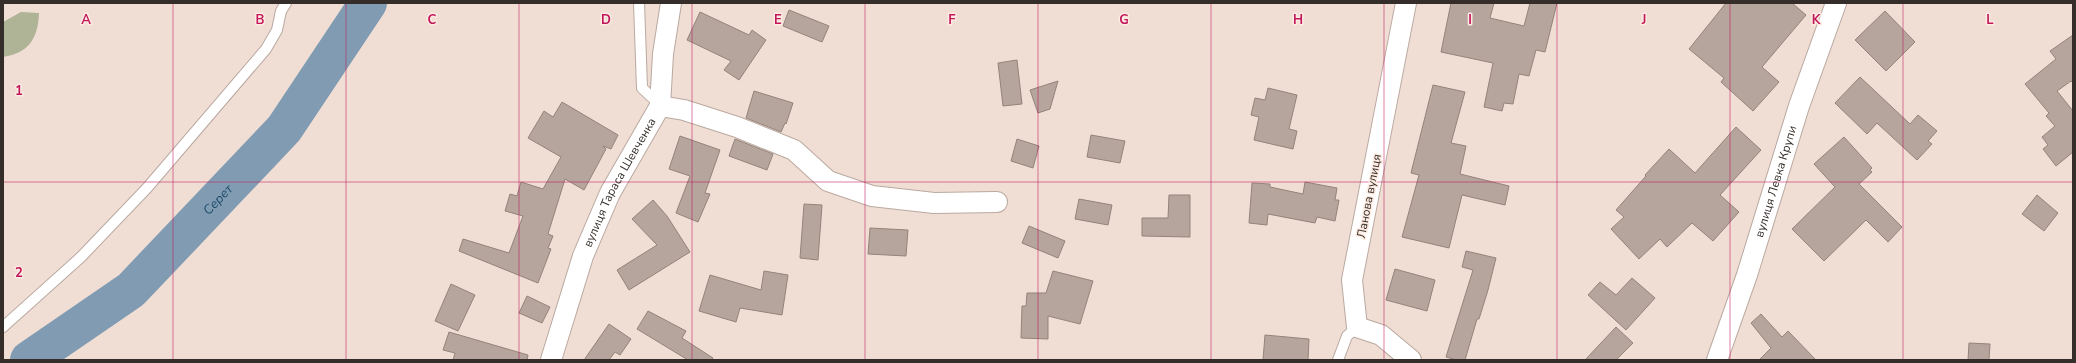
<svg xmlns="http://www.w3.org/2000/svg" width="2076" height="363" viewBox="0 0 2076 363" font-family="'Nunito Sans',sans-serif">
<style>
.forest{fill:#aeb495}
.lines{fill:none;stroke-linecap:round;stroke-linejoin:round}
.river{stroke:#819cb2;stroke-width:38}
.building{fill:#b5a59c;stroke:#93837b}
.lane-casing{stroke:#baa9a0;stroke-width:12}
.street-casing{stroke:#baa9a0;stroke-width:22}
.lane{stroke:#fff;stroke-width:10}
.street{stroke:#fff;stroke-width:20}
.grid{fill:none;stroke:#c2185b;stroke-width:1;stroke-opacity:0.55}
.labels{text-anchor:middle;stroke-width:3;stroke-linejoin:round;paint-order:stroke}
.street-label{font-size:12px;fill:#342d29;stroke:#fdebe2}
.water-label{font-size:13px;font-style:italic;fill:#1c4b6b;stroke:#fdebe2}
.grid-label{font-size:13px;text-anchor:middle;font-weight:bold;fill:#c2185b;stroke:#fdebe2;stroke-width:3;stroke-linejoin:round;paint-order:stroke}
</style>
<rect width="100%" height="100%" fill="#f0ded5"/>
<!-- forest -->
<path class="forest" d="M21,12L39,13C38,38 29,53 3,57V22Z"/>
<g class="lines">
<!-- river -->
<path class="river" id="s1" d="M29,360L131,290L284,129L368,3"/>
</g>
<!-- building -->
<g class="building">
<path d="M1451,3H1494L1490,18L1524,26L1530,3H1557L1545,52L1536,50L1529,76L1519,74L1513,104L1504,103L1502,111L1484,107L1493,63L1441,52Z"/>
<path d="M1726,3H1792L1806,15L1762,67L1779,82L1753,111L1721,82L1724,78L1689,49Z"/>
<path d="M789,10L829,26L822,42L783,26Z"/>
<path d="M1885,11L1915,42L1886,71L1855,40Z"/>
<path d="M700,12L749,35L752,30L766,40L739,80L724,70L731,61L687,40Z"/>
<path d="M2073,35V83L2071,81L2057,91L2073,111V152L2056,166L2043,149L2048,145L2042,137L2055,126L2046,116L2049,113L2025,84L2056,59L2050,51Z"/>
<path d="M1017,60L1022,104L1003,106L998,63Z"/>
<path d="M1860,77L1910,124L1918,115L1937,131L1928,141L1932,144L1917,160L1877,123L1867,134L1835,103Z"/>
<path d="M1058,81L1050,109L1038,113L1030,90Z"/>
<path d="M1433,85L1465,92L1451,143L1466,146L1460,174L1509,186L1505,205L1462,195L1449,248L1402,237L1419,175L1411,173Z"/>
<path d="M1268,88L1297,95L1289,129L1297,131L1293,149L1254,140L1259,117L1251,115L1255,98L1265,100Z"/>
<path d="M754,91L793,103L786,124L785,123L781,132L746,118Z"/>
<path d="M562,102L618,135L611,149L603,146L606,149L584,190L565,179L548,234L553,236L548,248L551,249L538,283L459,251L463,239L509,253L523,216L505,211L510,194L517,196L521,182L543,189L561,157L528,138L544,111L553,117Z"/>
<path d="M1736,127L1761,150L1720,195L1739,212L1713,241L1692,223L1667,247L1660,239L1639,259L1611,229L1624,217L1616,210L1646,176L1645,175L1669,149L1695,173Z"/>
<path d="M1091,135L1125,141L1120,163L1087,157Z"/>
<path d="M680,136L720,150L705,193L710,194L698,222L676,213L690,176L669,169Z"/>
<path d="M1844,137L1872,168L1870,170L1872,172L1859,184L1902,227L1888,242L1866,220L1824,261L1792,229L1835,187L1814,164Z"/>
<path d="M735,139L773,154L767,170L729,156Z"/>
<path d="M1017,139L1039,146L1033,168L1011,161Z"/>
<path d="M1305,182L1337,188L1335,200H1339L1335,221L1317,217L1315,223L1268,214L1267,225L1249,223L1252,183L1270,184V187L1303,194Z"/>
<path d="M1169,195H1190V237L1142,236V218H1168Z"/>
<path d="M2037,195L2058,213L2044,231L2022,214Z"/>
<path d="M1079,199L1112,205L1108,225L1075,219Z"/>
<path d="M653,200L667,216L690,252L629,290L617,270L657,245L632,219Z"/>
<path d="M804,204L822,205L818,260L800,258Z"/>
<path d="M1029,226L1065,241L1058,258L1022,243Z"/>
<path d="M870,228L908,230L906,256L868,254Z"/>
<path d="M1466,251L1496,258L1488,290L1479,319H1477L1465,360H1457L1446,357L1473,270L1462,267Z"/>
<path d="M1395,269L1435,280L1427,311L1386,300Z"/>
<path d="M764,271L788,275L782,315L740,308L736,322L699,311L710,275L761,290Z"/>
<path d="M1053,271L1093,281L1080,324L1048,316V339L1021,338L1022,306H1026L1027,293H1046Z"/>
<path d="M1632,278L1655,298L1626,330L1588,295L1600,282L1616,295Z"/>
<path d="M451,284L475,295L458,331L435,321Z"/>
<path d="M527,296L550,307L542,323L519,313Z"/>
<path d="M648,311L686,331L682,338L713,358L712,360H688L637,329Z"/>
<path d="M1761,314L1782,337L1788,331L1816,360H1759L1771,348L1751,323Z"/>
<path d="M609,324L631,339L620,355L615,352L609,360H584Z"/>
<path d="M1616,327L1633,343L1616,360H1585Z"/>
<path d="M449,332L528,355L527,360H453L455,353L443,350Z"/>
<path d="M1265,335L1309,339L1308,360H1263Z"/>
<path d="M1969,343L1990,344L1989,360H1968Z"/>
</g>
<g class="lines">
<!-- lane casing -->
<g class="lane-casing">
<g id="lane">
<path d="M639,3L642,88L660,105"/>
<path d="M3,327L81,257L147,188L266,49L277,30L281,11L286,3"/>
<path d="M1338,360L1347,336L1357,327"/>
</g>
</g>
<!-- street casing -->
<g class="street-casing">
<g id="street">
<path d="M1406,3L1352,280L1357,327L1381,335L1411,360"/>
<path d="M660,106L684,110L737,127L794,150L828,181L872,196L934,203L997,202"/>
<path id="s2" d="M551,360L583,256L610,193L660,106L663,54L671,3"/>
<path id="s3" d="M1717,360L1747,275L1799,106L1836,3"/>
</g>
</g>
<!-- lane -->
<use href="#lane" class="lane"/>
<!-- street -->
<use href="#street" class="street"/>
</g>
<!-- grid -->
<path class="grid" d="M173,3V360M346,3V360M519,3V360M692,3V360M865,3V360M1038,3V360M1211,3V360M1384,3V360M1557,3V360M1730,3V360M1903,3V360M3,182H2073"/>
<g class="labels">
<!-- street labels -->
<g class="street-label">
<text dy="4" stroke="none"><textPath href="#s3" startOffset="188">вулиця Левка Крупи</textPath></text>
<text dy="4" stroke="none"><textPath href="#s2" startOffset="191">вулиця Тараса Шевченка</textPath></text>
<text transform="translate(1369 196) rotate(-79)" y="4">Ланова вулиця</text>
</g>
<!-- water labels -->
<g class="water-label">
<text dy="5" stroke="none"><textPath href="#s1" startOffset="249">Серет</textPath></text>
</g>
</g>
<g class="grid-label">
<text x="86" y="24">A</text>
<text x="260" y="24">B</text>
<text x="432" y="24">C</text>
<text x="606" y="24">D</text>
<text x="778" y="24">E</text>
<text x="952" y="24">F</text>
<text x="1124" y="24">G</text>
<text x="1298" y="24">H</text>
<text x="1470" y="24">I</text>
<text x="1644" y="24">J</text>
<text x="1816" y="24">K</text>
<text x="1990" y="24">L</text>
<text x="19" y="95">1</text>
<text x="19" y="277">2</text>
</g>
<!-- border -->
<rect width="2076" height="363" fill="none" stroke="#342d29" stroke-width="8"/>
</svg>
